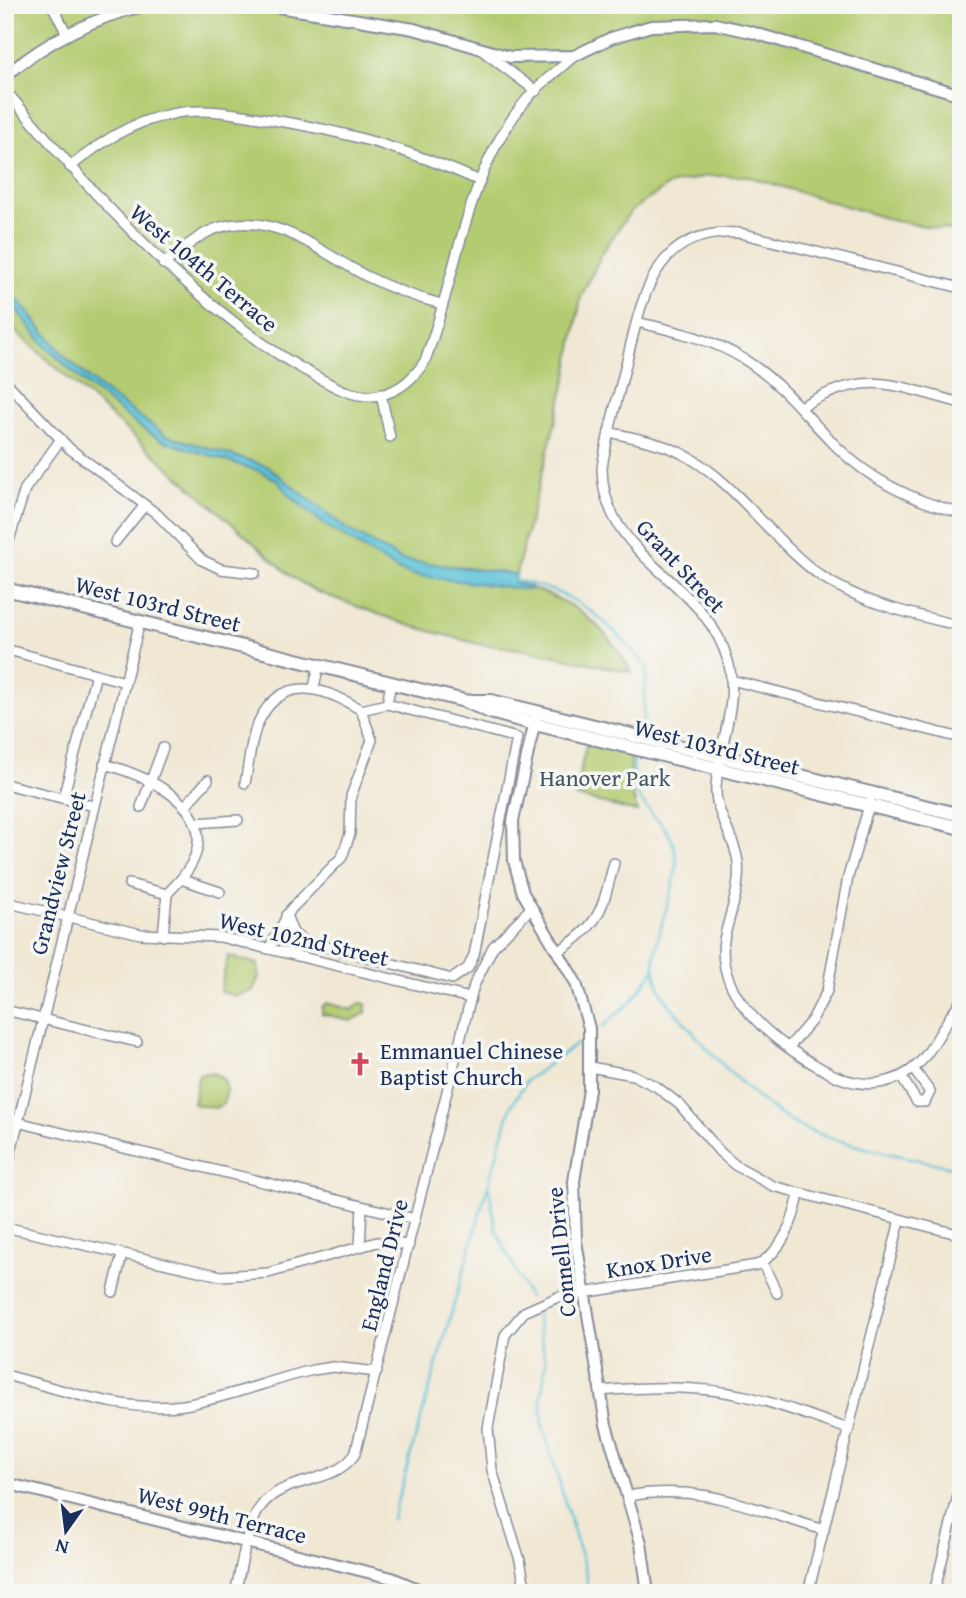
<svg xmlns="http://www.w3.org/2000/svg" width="966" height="1598" viewBox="0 0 966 1598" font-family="'Gentium Book Plus',serif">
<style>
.green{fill:#b4cc71;stroke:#687e68;stroke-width:2}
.water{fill:#59c1d7;stroke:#3a789a;stroke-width:2}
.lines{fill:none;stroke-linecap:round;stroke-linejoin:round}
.stream{stroke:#59c1d7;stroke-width:2.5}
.minor-casing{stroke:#868c99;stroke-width:12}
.tertiary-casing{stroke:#868c99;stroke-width:14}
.secondary-casing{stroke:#868c99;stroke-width:16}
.minor{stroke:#fff;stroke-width:9}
.tertiary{stroke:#fff;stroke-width:10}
.secondary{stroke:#fff;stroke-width:12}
.labels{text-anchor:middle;stroke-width:7;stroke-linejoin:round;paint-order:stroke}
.street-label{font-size:23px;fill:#1b2f5e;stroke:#f6f6f2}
.park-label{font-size:23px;fill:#415663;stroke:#f6f6f2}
.poi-label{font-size:23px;fill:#1b2f5e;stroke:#f6f6f2;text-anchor:start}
</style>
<rect width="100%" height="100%" fill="#f6f6f2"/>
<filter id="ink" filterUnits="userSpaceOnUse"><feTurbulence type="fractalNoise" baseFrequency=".0143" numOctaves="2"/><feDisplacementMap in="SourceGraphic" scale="14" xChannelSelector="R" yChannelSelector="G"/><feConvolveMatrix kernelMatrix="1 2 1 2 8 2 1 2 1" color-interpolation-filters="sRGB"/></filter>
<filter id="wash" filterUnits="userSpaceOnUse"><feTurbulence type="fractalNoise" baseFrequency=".00686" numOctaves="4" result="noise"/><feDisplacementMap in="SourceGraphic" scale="28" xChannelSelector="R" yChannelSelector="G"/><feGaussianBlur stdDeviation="1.57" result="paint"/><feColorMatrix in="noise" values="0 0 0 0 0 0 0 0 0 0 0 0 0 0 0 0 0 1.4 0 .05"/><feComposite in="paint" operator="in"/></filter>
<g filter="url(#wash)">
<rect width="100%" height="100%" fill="#f1e8d4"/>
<!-- green -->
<g class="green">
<path d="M5,5H961V232L895,221L746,176H707L669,185L630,212L602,253L581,297L567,377L514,582C570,599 603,620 631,672L527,650L478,644L408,625L315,591L292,577L5,322Z"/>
<path d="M587,742L632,753L629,779L637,812L574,796Z"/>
<path d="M228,956L258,964L259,977L253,991L234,996L220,991Z"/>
<path d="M327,1003L352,1010L360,1003L366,1004V1013L351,1021C341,1019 332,1015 322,1014V1007Z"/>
<path d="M211,1073C228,1077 229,1089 223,1104L215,1108L193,1104L199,1074Z"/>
</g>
<!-- water -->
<path class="water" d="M5,285L65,357L100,388L165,435L267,466L348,530L402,560L516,574L514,583L531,587L529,590L413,575L398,570L325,525L290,496L277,480L262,472L161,440L140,427L89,387L46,347L5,295Z"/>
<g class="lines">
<!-- stream -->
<g class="stream">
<path d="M512,580C574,589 609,621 647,667L643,723"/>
<path d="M634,760C627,815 670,811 676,856C680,884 651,937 655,971C657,995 679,1016 694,1033C718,1062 771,1116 806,1129C855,1149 910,1157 961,1169"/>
<path d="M602,1027L632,1001L654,970"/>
<path d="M489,1187L496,1230L529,1298"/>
<path d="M536,1313L546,1364L541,1399L543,1427L587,1577L586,1593"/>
<path d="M392,1519L511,1106L527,1080L577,1044"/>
</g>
</g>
</g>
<g filter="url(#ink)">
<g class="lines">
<!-- minor casing -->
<g class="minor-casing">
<g id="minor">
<path d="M52,5L67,34"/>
<path d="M484,52L536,91"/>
<path d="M5,90C73,170 133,240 215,307C245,331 276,355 310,373C328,383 348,396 369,396C394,396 412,381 425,361C458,273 464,174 527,99C540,83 559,70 574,56"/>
<path d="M70,167C101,142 132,121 172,114C204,107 236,114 267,119C345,131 408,149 480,181"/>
<path d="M163,264C180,253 193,238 212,230C271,207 316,250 366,276C390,288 415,297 441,304"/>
<path d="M961,288L740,233C651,227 642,301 625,368C617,401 607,434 602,468C602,559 706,580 728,661C740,705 718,744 716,787C714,813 735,836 738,862C741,889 729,914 724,940C715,998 778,1045 824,1070C841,1080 859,1086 879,1083C929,1075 933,1036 961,1001"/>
<path d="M637,322C673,331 710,338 742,358C780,381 805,415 836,446C871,481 913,501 961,513"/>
<path d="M5,381L70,449L157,514L202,560L221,569L255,573"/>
<path d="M381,394L390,437"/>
<path d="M800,407C868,368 891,385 961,403"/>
<path d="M609,432C637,439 666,443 690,458C739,486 774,543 821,576C863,604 912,614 961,626"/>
<path d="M115,542L145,505"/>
<path d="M5,553L25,489L61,439"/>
<path d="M5,649L125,682"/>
<path d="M731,680L961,738"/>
<path d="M314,687L319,665"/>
<path d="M387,704L391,683"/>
<path d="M104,764C156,778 233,816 181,879"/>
<path d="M245,783C249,764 250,743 257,725C280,673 323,686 361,710L372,740L351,796L350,834L342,857L291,909L269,949"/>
<path d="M5,784L94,806"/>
<path d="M63,798L96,674"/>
<path d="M185,806L208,780"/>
<path d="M141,807L163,748"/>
<path d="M195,823L238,820"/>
<path d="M129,884L167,894"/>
<path d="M5,902L141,934L220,937L470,998"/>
<path d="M961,905V941"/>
<path d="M286,915L293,933L304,941L452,979L468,968L474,955L517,738L387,704L361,710"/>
<path d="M163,936L167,894L181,879L220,892"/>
<path d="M559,951C601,924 602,909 614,863"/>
<path d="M5,1010L137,1042"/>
<path d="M789,1047L812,1020L827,991L848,877L870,802"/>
<path d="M590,1067L633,1075L657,1087L680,1105L720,1152L735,1165L773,1186L961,1235"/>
<path d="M902,1078L917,1102H925L930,1092L914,1070"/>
<path d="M5,1119L415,1219"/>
<path d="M5,1176L140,621"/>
<path d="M5,1227L221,1276L268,1273L377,1242L409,1245"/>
<path d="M360,1247L362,1207"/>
<path d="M762,1262L777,1293"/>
<path d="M113,1292L122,1255"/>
<path d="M5,1375C62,1389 125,1414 184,1405C228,1398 270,1380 313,1370L333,1367L377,1372"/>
<path d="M600,1391C649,1387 697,1385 745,1396C781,1404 814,1418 849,1429"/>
<path d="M627,1496C706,1483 751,1509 824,1530"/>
<path d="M235,1593C242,1566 245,1533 259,1509C282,1474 333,1487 355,1454L474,985L493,947L531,908"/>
<path d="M526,1593L520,1560L492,1470L488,1428L505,1335L524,1312L558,1297L757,1265C783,1251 793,1222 799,1195"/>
<path d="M808,1593L900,1220"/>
<path d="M934,1593L961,1483"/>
</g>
</g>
<!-- tertiary casing -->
<g class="tertiary-casing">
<g id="tertiary">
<path d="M266,5L414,29L510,57L574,56L611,38L651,26L715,24L751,32L961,95"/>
<path d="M5,76C47,41 94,17 147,5"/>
<path d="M536,716L513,821L514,861L523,893L576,983L589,1028V1090L574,1181L576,1241L606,1425L641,1543L648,1593"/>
<path d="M5,1483L392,1578L427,1593"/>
</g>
</g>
<!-- secondary casing -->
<g class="secondary-casing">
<g id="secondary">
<path d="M5,589L465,701L490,712L535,724L961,828"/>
<path d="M472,701H491L537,712L961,815"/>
</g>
</g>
<!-- minor -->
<use href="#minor" class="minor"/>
<!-- tertiary -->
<use href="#tertiary" class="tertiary"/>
<!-- secondary -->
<use href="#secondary" class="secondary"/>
</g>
</g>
<!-- icons -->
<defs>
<g id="church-bare" transform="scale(1.89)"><path d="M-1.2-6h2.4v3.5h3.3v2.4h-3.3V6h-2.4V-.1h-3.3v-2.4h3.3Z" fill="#d1495b" stroke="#f6f6f2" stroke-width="2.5" paint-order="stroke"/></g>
</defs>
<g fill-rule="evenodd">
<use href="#church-bare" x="360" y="1064"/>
</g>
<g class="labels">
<!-- street labels -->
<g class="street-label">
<text transform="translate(204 268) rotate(40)" y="8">West 104th Terrace</text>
<text transform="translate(681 566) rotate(47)" y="8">Grant Street</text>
<text transform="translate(158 604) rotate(14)" y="8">West 103rd Street</text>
<text transform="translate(717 747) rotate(14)" y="8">West 103rd Street</text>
<text transform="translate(58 873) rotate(-76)" y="8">Grandview Street</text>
<text transform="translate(304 939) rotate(13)" y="8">West 102nd Street</text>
<text transform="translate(561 1252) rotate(-96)" y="8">Connell Drive</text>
<text transform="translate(659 1262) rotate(-9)" y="8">Knox Drive</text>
<text transform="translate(384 1265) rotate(-76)" y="8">England Drive</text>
<text transform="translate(222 1515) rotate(14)" y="8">West 99th Terrace</text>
</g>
<!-- park labels -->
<g class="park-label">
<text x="605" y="786">Hanover Park</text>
</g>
<!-- poi labels -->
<g class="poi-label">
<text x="380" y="1059">Emmanuel Chinese<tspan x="380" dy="26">Baptist Church</tspan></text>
</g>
</g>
<!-- margin -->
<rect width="966" height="1598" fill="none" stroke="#f6f6f2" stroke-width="28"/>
<!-- north arrow -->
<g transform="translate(66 1531) rotate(194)" stroke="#f6f6f2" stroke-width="5" paint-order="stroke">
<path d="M0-5L12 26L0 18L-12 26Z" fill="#1b2f5e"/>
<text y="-10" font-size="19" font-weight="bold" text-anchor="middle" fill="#1b2f5e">N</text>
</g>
</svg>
